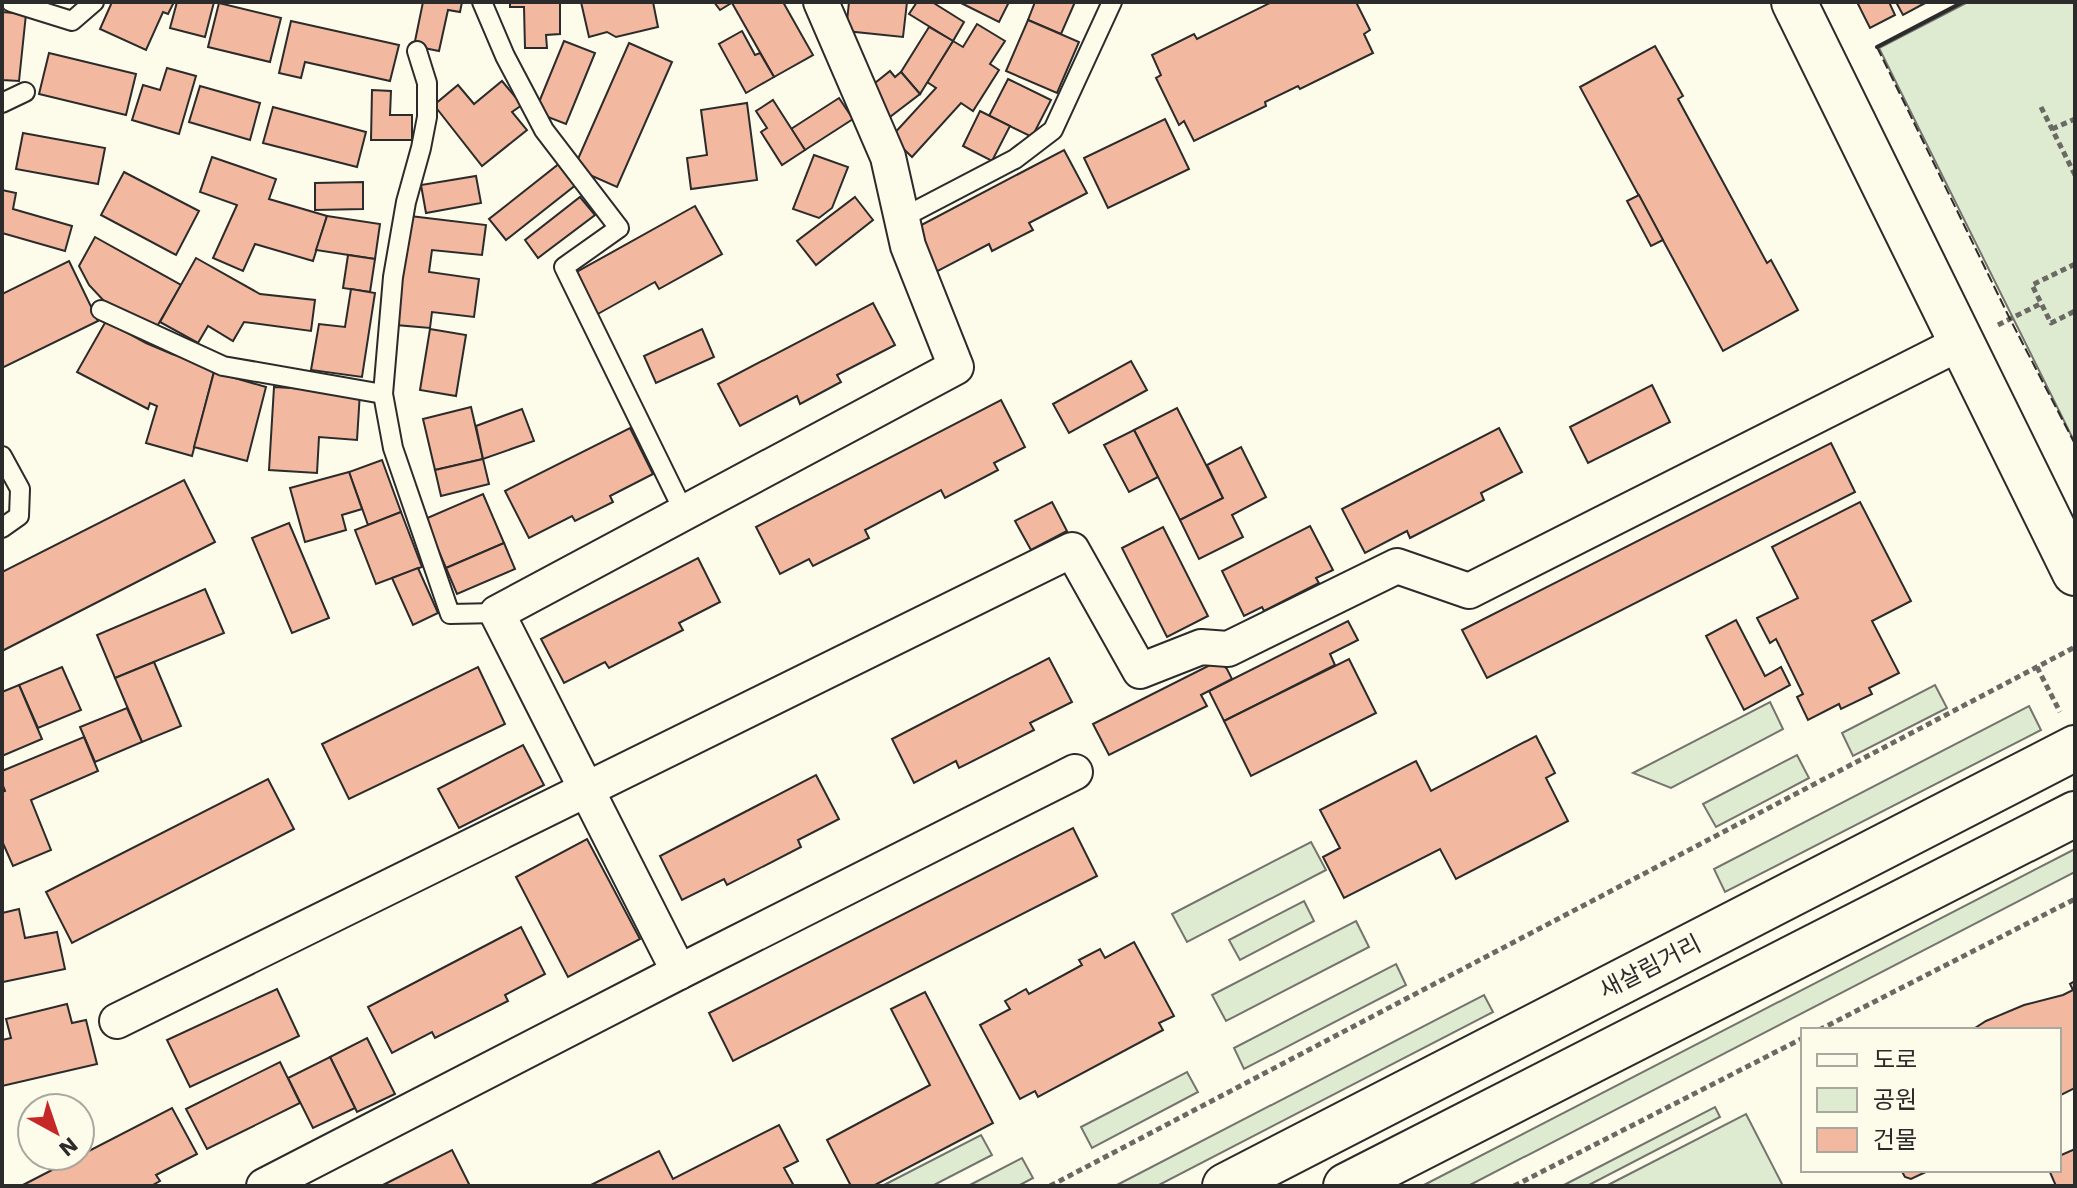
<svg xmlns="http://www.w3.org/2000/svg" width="2077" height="1188" viewBox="0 0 2077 1188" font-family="'Work Sans','Noto Sans KR',sans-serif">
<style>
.green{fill:#deebd1;stroke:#74746e;stroke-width:2}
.building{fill:#f2b8a0;stroke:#2b2b2b;stroke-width:2}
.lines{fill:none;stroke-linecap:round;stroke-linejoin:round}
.lane-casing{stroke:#2b2b2b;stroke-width:22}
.street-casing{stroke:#2b2b2b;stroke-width:38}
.secondary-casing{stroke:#2b2b2b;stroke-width:48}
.primary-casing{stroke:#2b2b2b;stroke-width:48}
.path{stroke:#6a6964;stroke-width:5;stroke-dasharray:6 4;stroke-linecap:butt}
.lane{stroke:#fdfbea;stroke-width:18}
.street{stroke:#fdfbea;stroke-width:34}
.secondary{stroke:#fdfbea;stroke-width:44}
.primary{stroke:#fdfbea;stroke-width:44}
.fence{stroke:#2b2b2b;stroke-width:2;stroke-dasharray:10 4;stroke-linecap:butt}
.wall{stroke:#2b2b2b;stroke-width:4}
.labels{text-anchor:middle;stroke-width:6;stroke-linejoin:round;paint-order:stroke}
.street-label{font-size:24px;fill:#2b2b2b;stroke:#fdfbea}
</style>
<rect width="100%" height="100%" fill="#fdfbea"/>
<!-- green -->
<g class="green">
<path d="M1968,2H2075V443L1879,48Z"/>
<path d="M1935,685L1947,708L1853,756L1842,733Z"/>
<path d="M1770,702L1783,729L1671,788L1633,773Z"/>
<path d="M2029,706L2041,730L1725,892L1714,869Z"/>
<path d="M1797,755L1809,778L1716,827L1703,804Z"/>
<path d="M1311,842L1326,870L1187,942L1172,914Z"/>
<path d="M2075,849V872L1468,1186H1422Z"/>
<path d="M1304,901L1314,921L1240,960L1229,940Z"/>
<path d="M1356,921L1369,947L1226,1021L1212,995Z"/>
<path d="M1396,964L1406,985L1244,1069L1234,1048Z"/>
<path d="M1484,995L1493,1012L1157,1186H1115Z"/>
<path d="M1187,1072L1198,1092L1092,1148L1081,1127Z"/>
<path d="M1715,1107L1720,1117L1587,1186H1562Z"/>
<path d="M1746,1114L1783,1186H1606Z"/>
<path d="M981,1135L992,1155L932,1186H882Z"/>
<path d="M1022,1158L1033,1178L1018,1186H968Z"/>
</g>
<!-- building -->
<g class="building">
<path d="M112,2H174L168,14L163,12L146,50L100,29Z"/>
<path d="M177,2H214L205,37L170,28Z"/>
<path d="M423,2H462L460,12L448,10L439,51L414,46Z"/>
<path d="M510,2H560V34L546,35L547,48H525L524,7H510Z"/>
<path d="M581,2H653L658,27L616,37L607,32L589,37Z"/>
<path d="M714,2H733L720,10Z"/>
<path d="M783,2L813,55L774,77L732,3Z"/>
<path d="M849,2H907L903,37L846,31Z"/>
<path d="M917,2H932L964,22L953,41L909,14Z"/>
<path d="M959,2H1009L999,22Z"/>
<path d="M1035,2H1075L1061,34L1028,20Z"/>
<path d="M1272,2H1356L1370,30L1364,34L1373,53L1300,89L1298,86L1265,102L1266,106L1194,141L1184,121L1179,125L1156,78L1161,75L1152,55L1194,34L1197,39Z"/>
<path d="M1857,2H1889L1895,15L1870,28Z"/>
<path d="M1896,2H1927L1903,15Z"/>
<path d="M219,3L281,18L270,62L208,47Z"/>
<path d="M2,12L26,14L19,81L2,80Z"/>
<path d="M1028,20L1079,42L1057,93L1006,71Z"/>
<path d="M291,21L399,45L390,81L305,62L301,78L279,73Z"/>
<path d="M977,24L1005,41L990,64L999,70L973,111L961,103L912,157L891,137L936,88L927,82L953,41L963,47Z"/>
<path d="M929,27L953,41L920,94L901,72Z"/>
<path d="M742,31L755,55L760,53L774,77L746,93L719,44Z"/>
<path d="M564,41L595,53L566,124L535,112Z"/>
<path d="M629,43L672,62L617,187L574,168Z"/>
<path d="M1655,46L1683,96L1678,99L1767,263L1771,260L1798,310L1723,351L1580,87Z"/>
<path d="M49,53L136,74L126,115L39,94Z"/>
<path d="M167,68L196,76L179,134L132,120L143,85L160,90Z"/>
<path d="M890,71L895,77L901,72L920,94L882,123L865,91Z"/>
<path d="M1008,79L1051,100L1032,137L989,116Z"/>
<path d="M502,81L522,105L512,112L527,130L482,166L434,105L458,85L474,104Z"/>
<path d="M200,86L260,103L250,140L189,122Z"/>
<path d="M372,90L391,91L390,115H412V140H371Z"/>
<path d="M839,98L853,119L805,150L791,129Z"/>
<path d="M773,100L805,150L782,165L761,132L767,128L756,111Z"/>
<path d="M747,103L757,180L691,189L687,158L707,155L701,110Z"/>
<path d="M273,107L366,132L357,167L263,143Z"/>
<path d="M980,111L1010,126L992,161L963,146Z"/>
<path d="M1165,119L1189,169L1108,208L1084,158Z"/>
<path d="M23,133L105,148L98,184L16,169Z"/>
<path d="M1064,150L1087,193L1029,223L1033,230L992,251L989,244L932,274L910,231Z"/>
<path d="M814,155L848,167L832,208L819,218L793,209Z"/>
<path d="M212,157L276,179L269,199L327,216L313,261L255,244L243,271L213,258L237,205L200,192Z"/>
<path d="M560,163L577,184L506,240L489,219Z"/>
<path d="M124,172L199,211L176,255L101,215Z"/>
<path d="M476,176L481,203L426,213L421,185Z"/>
<path d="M363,182V209L315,210V183Z"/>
<path d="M2,190L16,193L13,209L72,226L65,251L2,233Z"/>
<path d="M1639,195L1663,240L1651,246L1627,201Z"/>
<path d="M580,197L595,215L538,258L525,240Z"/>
<path d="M855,197L873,220L816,265L797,241Z"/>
<path d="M695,206L722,254L659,289L655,282L596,315L573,274Z"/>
<path d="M327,216L380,224L375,259L316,250Z"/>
<path d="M410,216L486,225L482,255L432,250L429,272L479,279L474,317L432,312L430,328L396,325Z"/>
<path d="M95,237L181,285L155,330L104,301L89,285L79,266Z"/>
<path d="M348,255L375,259L370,292L343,288Z"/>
<path d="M196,258L260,294L315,300L311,331L244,322L233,341L208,326L198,343L160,322Z"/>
<path d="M69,261L98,321L2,368V294Z"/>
<path d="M351,289L375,293L362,377L311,370L319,324L345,327Z"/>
<path d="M873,303L895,345L837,375L841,382L800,404L797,396L740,426L718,384Z"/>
<path d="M106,321L146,343L172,354L215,368L192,456L146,443L157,406L150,403L148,409L77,372Z"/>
<path d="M430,329L466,335L456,396L420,390Z"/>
<path d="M702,329L714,357L656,383L644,356Z"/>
<path d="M1131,361L1147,390L1069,433L1053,404Z"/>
<path d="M214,372L266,387L247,461L194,447Z"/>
<path d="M1652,385L1670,422L1588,463L1570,427Z"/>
<path d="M274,387L360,392L357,440L319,437L317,473L269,470Z"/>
<path d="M1001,400L1025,447L994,463L998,470L945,498L941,490L865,530L869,538L813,566L809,559L780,574L756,527Z"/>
<path d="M471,407L483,459L435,470L423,419Z"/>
<path d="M1177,408L1223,498L1180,520L1134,430Z"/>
<path d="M522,409L534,441L483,459L476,426Z"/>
<path d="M630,428L653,474L610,496L613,502L575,521L572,516L529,538L505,491Z"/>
<path d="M1499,428L1522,472L1481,493L1484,500L1410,538L1407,531L1365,553L1342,509Z"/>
<path d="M1134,430L1158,477L1129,492L1104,445Z"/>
<path d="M1831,443L1855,492L1487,678L1462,630Z"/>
<path d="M1241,447L1266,497L1232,515L1243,537L1199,559L1180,520L1223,498L1207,465Z"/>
<path d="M483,459L489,484L441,496L435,470Z"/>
<path d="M382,460L401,512L368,525L349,472Z"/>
<path d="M349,472L362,509L342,515L346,530L305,542L290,488Z"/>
<path d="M184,480L215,542L2,651V572Z"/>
<path d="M483,494L504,543L446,568L425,519Z"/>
<path d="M1052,502L1067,531L1031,550L1015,521Z"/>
<path d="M1860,502L1911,601L1872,621L1899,673L1869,688L1872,694L1841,709L1839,704L1808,720L1797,697L1803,694L1776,639L1770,643L1757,618L1798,598L1772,547Z"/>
<path d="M401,512L422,567L376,584L355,530Z"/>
<path d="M289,523L329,618L292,633L252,538Z"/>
<path d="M1310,526L1333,570L1316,578L1319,583L1264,611L1262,607L1244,616L1222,571Z"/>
<path d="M1163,527L1208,616L1167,637L1122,548Z"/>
<path d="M504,543L515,569L457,594L446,568Z"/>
<path d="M698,558L720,602L679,623L683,630L609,668L605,662L564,683L541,639Z"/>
<path d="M418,568L438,613L413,625L392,578Z"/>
<path d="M205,589L224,633L115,678L97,635Z"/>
<path d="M1736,620L1765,676L1781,667L1790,685L1744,710L1706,636Z"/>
<path d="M1348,621L1358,640L1330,654L1335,665L1224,721L1209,691Z"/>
<path d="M1049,658L1072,702L1030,723L1034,730L959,768L956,761L914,783L892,739Z"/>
<path d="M1349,659L1376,713L1251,776L1224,721Z"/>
<path d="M154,662L181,726L142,742L115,678Z"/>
<path d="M1214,663H1221L1227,669L1232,679L1201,695L1207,706L1109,755L1093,724Z"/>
<path d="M62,667L81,710L38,728L19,685Z"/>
<path d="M478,667L505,724L349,799L322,744Z"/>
<path d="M19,685L42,739L2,756V692Z"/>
<path d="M127,708L142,742L95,762L80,727Z"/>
<path d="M1536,736L1555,773L1546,778L1568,821L1456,879L1440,849L1344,898L1323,857L1340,848L1320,810L1416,761L1431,791Z"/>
<path d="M84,737L98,771L31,800L51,850L13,866L2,841V792L5,791L2,783V771Z"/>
<path d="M523,745L544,785L459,828L438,789Z"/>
<path d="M816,775L839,819L798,840L801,847L727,885L724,879L682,900L660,856Z"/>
<path d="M268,779L294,829L72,943L46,892Z"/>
<path d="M1073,828L1097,876L733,1061L709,1013Z"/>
<path d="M587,839L640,939L568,977L516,877Z"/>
<path d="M19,909L25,938L57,932L65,969L3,982L2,913Z"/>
<path d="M521,927L545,974L505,995L508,1001L435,1038L432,1032L392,1053L368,1007Z"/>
<path d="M1134,942L1174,1016L1159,1023L1163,1030L1038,1097L1035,1091L1020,1099L980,1025L1010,1009L1005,1001L1026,989L1029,994L1082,965L1079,960L1100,949L1105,958Z"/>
<path d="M2075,981V1088L2059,1096V1030H1972L1986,1021L2024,1005L2063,995L2073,990L2070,984Z"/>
<path d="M277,989L299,1036L190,1087L167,1040Z"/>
<path d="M925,992L993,1123L873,1186H851L827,1140L930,1085L891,1009Z"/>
<path d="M67,1004L72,1023L86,1020L97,1064L2,1086V1040L11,1038L6,1019Z"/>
<path d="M367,1038L395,1094L357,1112L330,1057Z"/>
<path d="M330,1057L355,1108L313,1128L288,1078Z"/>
<path d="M280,1062L300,1103L207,1149L186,1109Z"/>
<path d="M172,1108L197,1154L156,1175L160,1181L151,1186H21Z"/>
<path d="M779,1125L798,1161L784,1168L794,1186H589L659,1151L673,1179Z"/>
<path d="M2075,1149V1186H2056L2049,1170H2059V1156Z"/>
<path d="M452,1150L470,1186H381Z"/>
<path d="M1901,1170H1930L1911,1179L1905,1177Z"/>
</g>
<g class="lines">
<!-- lane casing -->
<g class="lane-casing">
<g id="lane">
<path d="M11,2L72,21L94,2"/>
<path d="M482,2L505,56L544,130L619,228L564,267L684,512"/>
<path d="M417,51L427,83V117L421,148L406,202L393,277L383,394L393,448L450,614L497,613"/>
<path d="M2,103L25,92"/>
<path d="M902,218L1015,159L1053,130L1112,2"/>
<path d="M101,310L223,366L383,394"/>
<path d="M2,456L20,489L19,516L2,528"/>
</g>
</g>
<!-- street casing -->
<g class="street-casing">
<g id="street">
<path d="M679,972L497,613L956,367L908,246L888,157L821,2"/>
<path d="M117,1021L1072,550L1140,671L1201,647L1228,649L1397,566L1469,591L1962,342"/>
<path d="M264,1186L679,972L1075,772"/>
</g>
</g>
<!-- secondary casing -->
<g class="secondary-casing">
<path id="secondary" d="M1794,2L2075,573"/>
</g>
<!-- primary casing -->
<g class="primary-casing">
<g id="primary">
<path d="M1225,1186L2075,748"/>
<path d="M1346,1186L2075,814"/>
</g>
</g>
<!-- path -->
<g class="path">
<path d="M2041,107L2075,175"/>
<path d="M2052,129L2075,119"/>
<path d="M2075,264L2032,285L2051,323L2075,311"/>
<path d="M1998,325L2040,304"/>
<path d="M2037,667L2060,712"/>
<path d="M1819,1030L2075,899"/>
<path d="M1050,1186L2075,647"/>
<path d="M1514,1186L1803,1038"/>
</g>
<!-- lane -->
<use href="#lane" class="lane"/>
<!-- street -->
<use href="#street" class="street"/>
<!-- secondary -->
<use href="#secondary" class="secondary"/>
<!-- primary -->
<use href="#primary" class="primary"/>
<!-- fence -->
<path class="fence" d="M1877,47L2010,319L2075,444"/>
<!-- wall -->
<path class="wall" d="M1877,47L1963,2"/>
</g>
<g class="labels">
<!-- street labels -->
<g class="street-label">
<text transform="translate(1650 967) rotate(-27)" y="8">새살림거리</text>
</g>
</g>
<!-- border -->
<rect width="2077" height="1188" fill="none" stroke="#2b2b2b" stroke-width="8"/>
<!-- legend -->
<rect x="1801" y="1028" width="260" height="144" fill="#fdfbea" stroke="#a9a89e" stroke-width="2"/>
<rect x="1817" y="1054" width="40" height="12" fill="#fdfbea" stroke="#a9a89e" stroke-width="2"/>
<text x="1873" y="1068" font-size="24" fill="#2b2b2b">도로</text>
<rect x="1817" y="1088" width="40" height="24" fill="#deebd1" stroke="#a9a89e" stroke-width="2"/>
<text x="1873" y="1108" font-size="24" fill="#2b2b2b">공원</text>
<rect x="1817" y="1128" width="40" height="24" fill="#f2b8a0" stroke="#a9a89e" stroke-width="2"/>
<text x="1873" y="1148" font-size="24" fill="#2b2b2b">건물</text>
<!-- north arrow -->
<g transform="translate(56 1132) rotate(140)"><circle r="38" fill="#fdfbea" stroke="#a9a89e" stroke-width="2"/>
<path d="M0-6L14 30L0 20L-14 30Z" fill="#c62828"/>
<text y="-12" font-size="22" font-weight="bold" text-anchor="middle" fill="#2b2b2b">N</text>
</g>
</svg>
